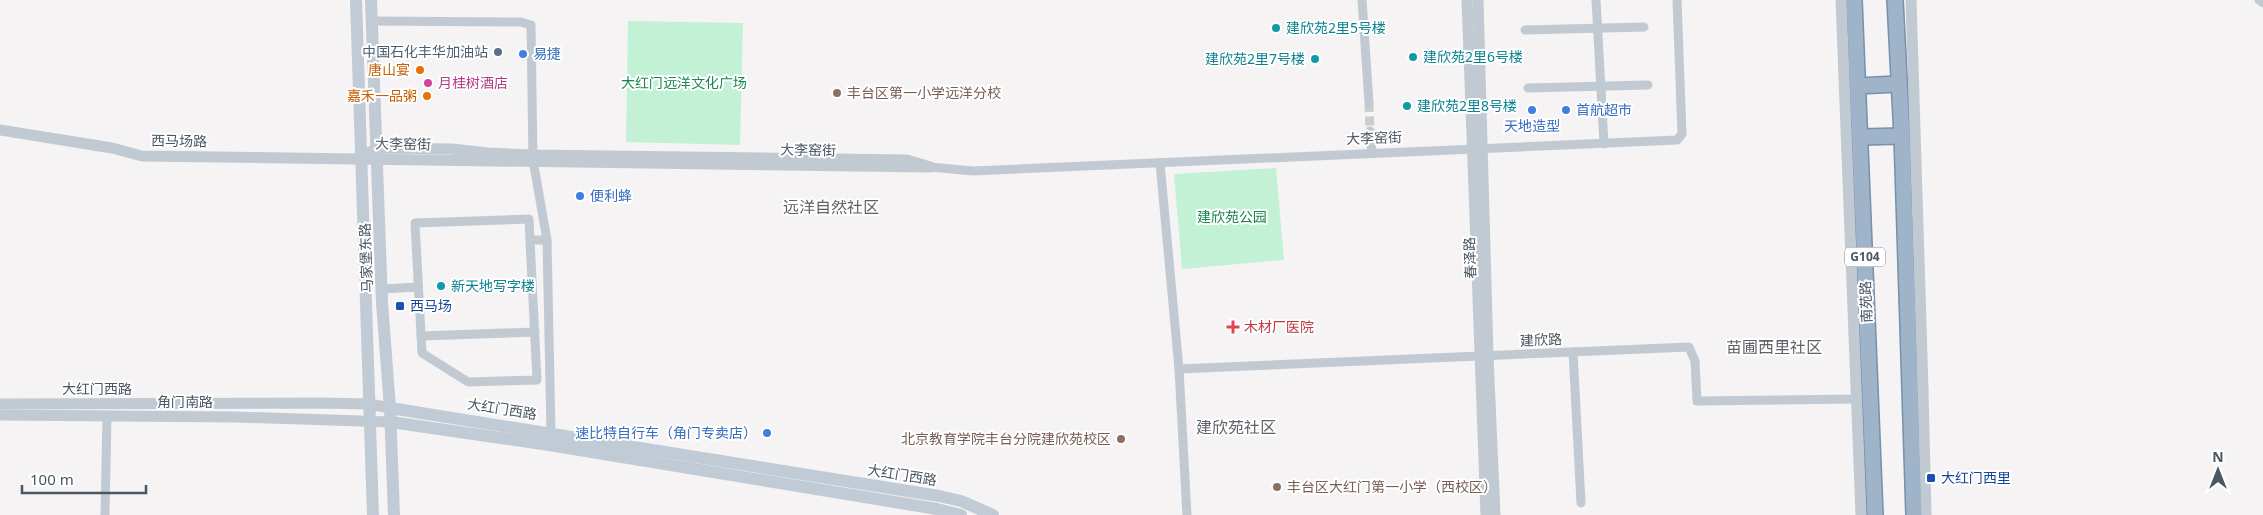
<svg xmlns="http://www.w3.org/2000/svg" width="2263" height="515" viewBox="0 0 2263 515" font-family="'Noto Sans','Noto Sans SC',sans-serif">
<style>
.green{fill:#c3f1d5}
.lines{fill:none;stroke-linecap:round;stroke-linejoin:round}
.minor-tunnel{stroke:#caccce;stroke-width:9;stroke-dasharray:9 4.5;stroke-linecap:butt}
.trunk-casing{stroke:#7690ad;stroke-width:18}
.minor{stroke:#c1cad2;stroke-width:9}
.tertiary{stroke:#c1cad2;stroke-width:11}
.secondary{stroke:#c1cbd6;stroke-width:12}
.trunk{stroke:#9fb4c9;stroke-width:15}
.culture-dot{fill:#0f9aa8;stroke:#fff;stroke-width:2}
.service-dot{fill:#5c6f8a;stroke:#fff;stroke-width:2}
.shop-dot{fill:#3f7fe0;stroke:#fff;stroke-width:2}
.food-dot{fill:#e8710a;stroke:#fff;stroke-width:2}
.hotel-dot{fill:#d1479c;stroke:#fff;stroke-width:2}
.education-dot{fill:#8d6e63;stroke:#fff;stroke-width:2}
.transit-dot{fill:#1a4fb4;stroke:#fff;stroke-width:2}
.health-dot{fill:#e0444e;stroke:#fff;stroke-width:2}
.labels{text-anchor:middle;stroke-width:4;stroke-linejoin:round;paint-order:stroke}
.shield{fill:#fff;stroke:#808990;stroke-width:1}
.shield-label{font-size:12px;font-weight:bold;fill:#4a5661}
.culture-label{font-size:14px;fill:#0d838f;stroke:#fff;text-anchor:start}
.service-label{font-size:14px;fill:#4e5e75;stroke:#fff;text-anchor:end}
.shop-label{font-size:14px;fill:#366cbe;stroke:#fff;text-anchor:start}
.food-label{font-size:14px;fill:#c56008;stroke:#fff;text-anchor:end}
.hotel-label{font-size:14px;fill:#b23c85;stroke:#fff;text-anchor:start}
.park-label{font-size:14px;fill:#17864f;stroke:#fff}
.education-label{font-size:14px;fill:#785e54;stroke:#fff;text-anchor:start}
.street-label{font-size:14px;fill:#4a5661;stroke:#fff}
.transit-label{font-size:14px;fill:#164399;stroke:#fff;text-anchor:start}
.health-label{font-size:14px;fill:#be3a42;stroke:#fff;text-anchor:start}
.quarter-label{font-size:16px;fill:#5f6368;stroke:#fff}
</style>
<rect width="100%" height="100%" fill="#f5f3f3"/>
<!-- green -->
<g class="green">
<path d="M628,21L743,23L740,145L626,142Z"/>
<path d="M1276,168L1284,260L1182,269L1174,174Z"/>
</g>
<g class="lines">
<!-- minor-tunnel -->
<path class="minor-tunnel" d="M1369,103L1370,131"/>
<!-- trunk casing -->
<g class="trunk-casing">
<g id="trunk">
<path d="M1854,0L1875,515"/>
<path d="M1895,0L1902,136L1914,515"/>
<path d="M1857,86L1898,84"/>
<path d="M1861,137L1902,136"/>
</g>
</g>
<!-- minor -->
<g class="minor">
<path d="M1362,0L1369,103"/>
<path d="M1596,0L1604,144"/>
<path d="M2259,0L2263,3"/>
<path d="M372,21L521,22L531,25L533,160L547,240L551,432"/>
<path d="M1525,30L1644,27"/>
<path d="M1528,88L1648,85"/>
<path d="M1370,131L1372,153"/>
<path d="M1160,163L1179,369L1187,515"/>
<path d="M930,167L973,171L1677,140L1682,134L1677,0"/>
<path d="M530,240L537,380L468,382L422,353L415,223L529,219L530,240H547"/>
<path d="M382,289L418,287"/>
<path d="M421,336L535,332"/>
<path d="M1573,352L1581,503"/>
<path d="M1179,369L1689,347L1695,361L1697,401L1857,399"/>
<path d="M105,515L107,416"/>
</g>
<!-- tertiary -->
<g class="tertiary">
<path d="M1467,0L1486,515"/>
<path d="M1478,0L1488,356L1495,515"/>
<path d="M1841,0L1861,515"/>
<path d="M1911,0L1923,389"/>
<path d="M0,130L112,148L142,156L930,167L907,160L532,155L488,153L452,149L376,148L360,159"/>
<path d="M1919,383L1923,389L1926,515"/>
<path d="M0,404L322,403L369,404L390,408"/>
<path d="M0,415L235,417L391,422"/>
</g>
<!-- secondary -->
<g class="secondary">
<path d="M356,0L373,515"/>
<path d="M371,0L382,303L390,408L394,515"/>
<path d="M390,408L939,496L961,501L993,515"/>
<path d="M391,422L549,445L937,509L961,515"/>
</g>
<!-- trunk -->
<use href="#trunk" class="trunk"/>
</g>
<!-- markers -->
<g class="culture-dot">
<circle cx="1276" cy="28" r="5"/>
<circle cx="1413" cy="57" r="5"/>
<circle cx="1315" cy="59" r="5"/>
<circle cx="1407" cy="106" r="5"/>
<circle cx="441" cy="286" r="5"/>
</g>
<circle class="service-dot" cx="498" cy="52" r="5"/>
<g class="shop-dot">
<circle cx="523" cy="54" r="5"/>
<circle cx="1532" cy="110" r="5"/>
<circle cx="1566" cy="110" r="5"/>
<circle cx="580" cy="196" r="5"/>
<circle cx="767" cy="433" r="5"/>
</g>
<g class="food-dot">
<circle cx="420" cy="70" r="5"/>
<circle cx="427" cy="96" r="5"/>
</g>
<circle class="hotel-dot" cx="428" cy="83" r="5"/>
<g class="education-dot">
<circle cx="837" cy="93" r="5"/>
<circle cx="1121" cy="439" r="5"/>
<circle cx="1277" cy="487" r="5"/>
</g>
<g class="transit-dot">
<rect x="395" y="301" width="10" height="10" rx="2.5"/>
<rect x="1926" y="473" width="10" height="10" rx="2.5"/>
</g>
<path class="health-dot" d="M1230.5 319.5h5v5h5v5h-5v5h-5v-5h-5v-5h5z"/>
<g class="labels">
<!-- shield labels -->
<rect class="shield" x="1845" y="247.5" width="40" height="19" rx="4"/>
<g class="shield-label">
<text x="1865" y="261">G104</text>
</g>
<!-- culture labels -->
<g class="culture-label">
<text x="1286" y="33">建欣苑2里5号楼</text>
<text x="1423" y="62">建欣苑2里6号楼</text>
<text x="1305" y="64" text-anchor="end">建欣苑2里7号楼</text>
<text x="1417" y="111">建欣苑2里8号楼</text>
<text x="451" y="291">新天地写字楼</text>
</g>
<!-- service labels -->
<g class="service-label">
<text x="488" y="57">中国石化丰华加油站</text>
</g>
<!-- shop labels -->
<g class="shop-label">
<text x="533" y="59">易捷</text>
<text x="1576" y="115">首航超市</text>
<text x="1532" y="131" text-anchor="middle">天地造型</text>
<text x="590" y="201">便利蜂</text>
<text x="757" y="438" text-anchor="end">速比特自行车（角门专卖店）</text>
</g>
<!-- food labels -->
<g class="food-label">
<text x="410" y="75">唐山宴</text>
<text x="417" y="101">嘉禾一品粥</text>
</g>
<!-- hotel labels -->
<g class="hotel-label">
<text x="438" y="88">月桂树酒店</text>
</g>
<!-- park labels -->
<g class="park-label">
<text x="684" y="88">大红门远洋文化广场</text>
<text x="1232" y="222">建欣苑公园</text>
</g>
<!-- education labels -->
<g class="education-label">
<text x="847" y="98">丰台区第一小学远洋分校</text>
<text x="1111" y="444" text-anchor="end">北京教育学院丰台分院建欣苑校区</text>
<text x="1287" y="492">丰台区大红门第一小学（西校区）</text>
</g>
<!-- street labels -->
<g class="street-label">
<text transform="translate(1374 138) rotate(-2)" y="5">大李窑街</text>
<text transform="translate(179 141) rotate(1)" y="5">西马场路</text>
<text transform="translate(403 144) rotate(1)" y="5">大李窑街</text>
<text transform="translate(808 150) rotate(1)" y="5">大李窑街</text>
<text transform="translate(366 258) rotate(-92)" y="5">马家堡东路</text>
<text transform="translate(1470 258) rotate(-92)" y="5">春泽路</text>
<text transform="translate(1866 302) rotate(-92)" y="5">南苑路</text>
<text transform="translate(1541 340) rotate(-3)" y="5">建欣路</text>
<text x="97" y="394">大红门西路</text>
<text x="185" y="407">角门南路</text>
<text transform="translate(502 409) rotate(9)" y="5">大红门西路</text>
<text transform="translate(902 475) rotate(9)" y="5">大红门西路</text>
</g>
<!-- transit labels -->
<g class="transit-label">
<text x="410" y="311">西马场</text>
<text x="1941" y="483">大红门西里</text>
</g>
<!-- health labels -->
<g class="health-label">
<text x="1244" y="332">木材厂医院</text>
</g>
<!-- quarter labels -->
<g class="quarter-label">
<text x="831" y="213">远洋自然社区</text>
<text x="1774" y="353">苗圃西里社区</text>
<text x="1236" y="433">建欣苑社区</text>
</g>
</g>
<!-- north arrow -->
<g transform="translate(2218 470)" stroke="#ffffff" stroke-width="4" paint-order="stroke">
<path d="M0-4L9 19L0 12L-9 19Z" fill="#4a5661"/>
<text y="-8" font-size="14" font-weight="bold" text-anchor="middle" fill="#4a5661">N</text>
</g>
<!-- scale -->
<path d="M22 485v8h124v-8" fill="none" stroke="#4a5661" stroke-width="2.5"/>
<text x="30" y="485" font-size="15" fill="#4a5661" stroke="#ffffff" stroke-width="4" paint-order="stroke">100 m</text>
</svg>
